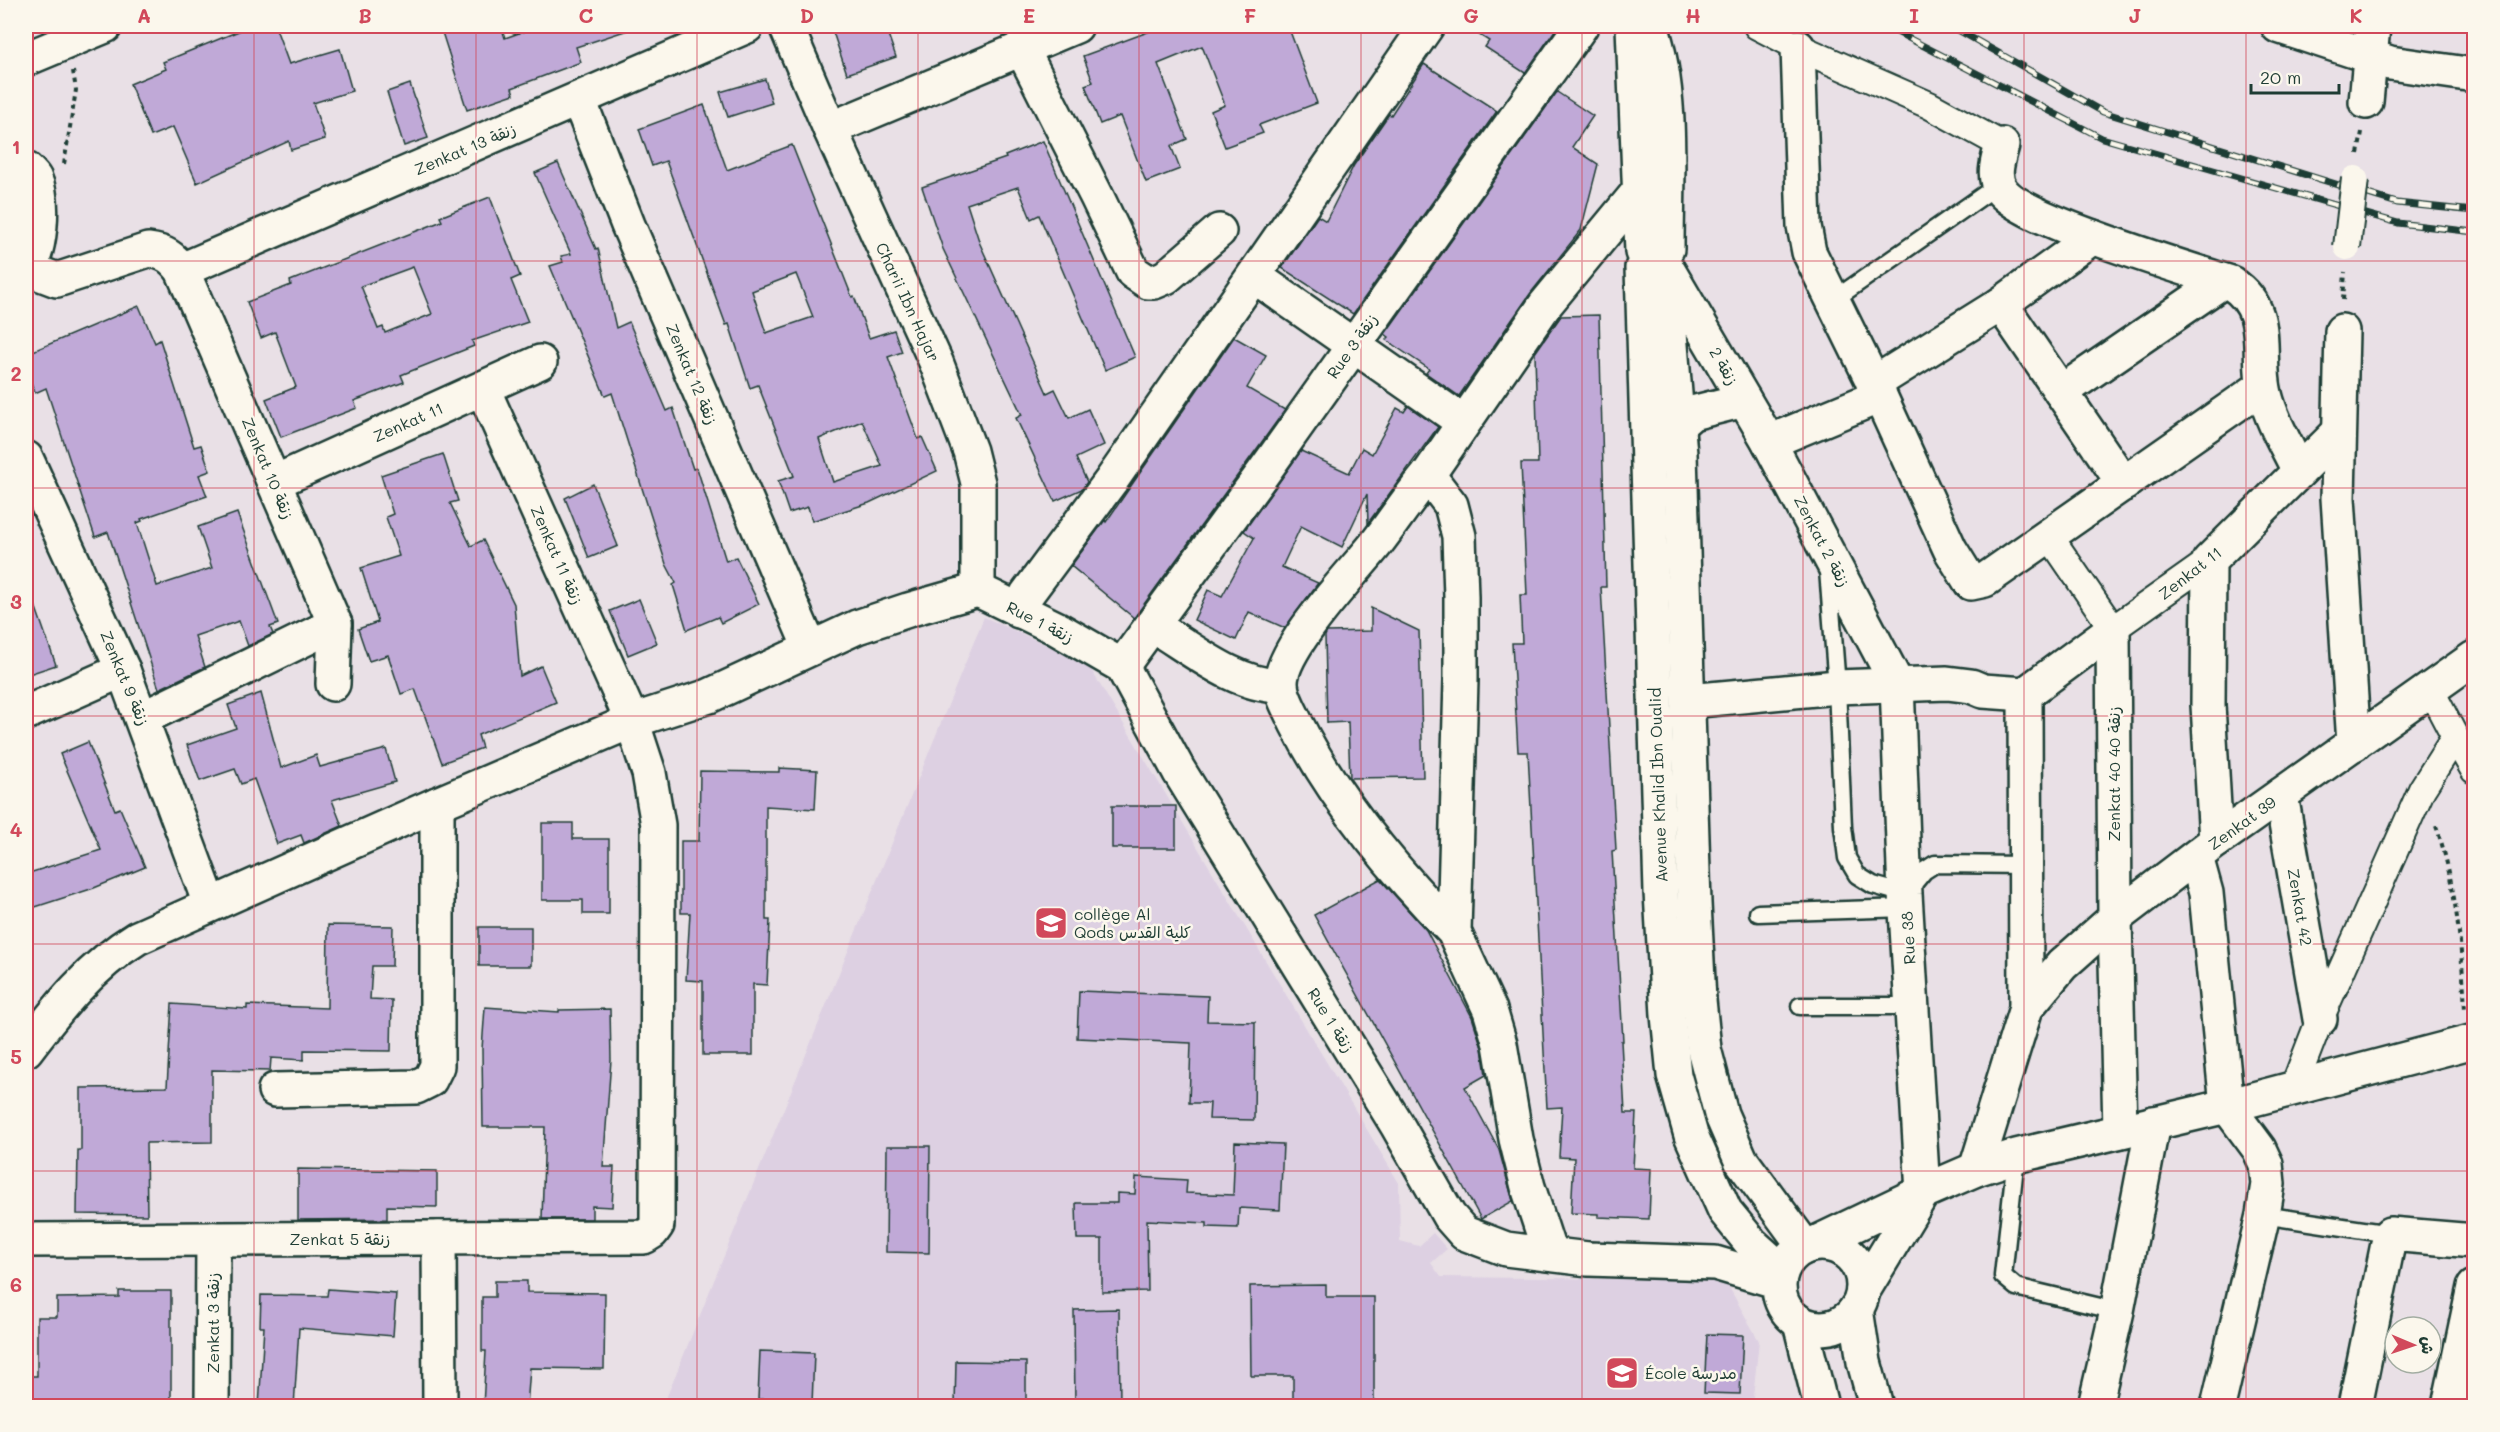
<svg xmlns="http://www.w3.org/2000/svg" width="2500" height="1432" viewBox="0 0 2500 1432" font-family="Mali,'Playpen Sans Arabic',sans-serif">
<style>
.built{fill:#ddd0e2}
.building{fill:#c0a9d7;stroke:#1f3d34;stroke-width:1.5;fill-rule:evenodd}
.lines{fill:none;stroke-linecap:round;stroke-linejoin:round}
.service-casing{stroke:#1f3d34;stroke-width:21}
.pedestrian-casing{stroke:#1f3d34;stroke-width:30}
.minor-casing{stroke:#1f3d34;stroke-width:38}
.tertiary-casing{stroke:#1f3d34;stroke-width:38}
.secondary-casing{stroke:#1f3d34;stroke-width:38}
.path{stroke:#1f3d34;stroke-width:4;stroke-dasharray:4.5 4.5;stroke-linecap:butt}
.service{stroke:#fbf7ec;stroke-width:16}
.pedestrian{stroke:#fbf7ec;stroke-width:26}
.minor{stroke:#fbf7ec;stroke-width:33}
.tertiary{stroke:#fbf7ec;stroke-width:33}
.secondary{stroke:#fbf7ec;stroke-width:33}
.rail-casing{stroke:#1f3d34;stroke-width:7}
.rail{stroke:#fbf7ec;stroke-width:4.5;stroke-dasharray:14;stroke-linecap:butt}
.pedestrian-bridge-casing{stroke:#1f3d34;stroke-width:30;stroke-linecap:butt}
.pedestrian-bridge{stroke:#fbf7ec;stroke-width:26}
.grid{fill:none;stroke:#d1495b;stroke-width:1.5;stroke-opacity:0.55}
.labels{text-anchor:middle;stroke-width:5;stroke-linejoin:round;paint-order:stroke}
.street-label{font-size:16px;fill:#1f3d34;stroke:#fbf7ec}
.poi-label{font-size:16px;fill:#1f3d34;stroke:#fbf7ec;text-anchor:start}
.neatline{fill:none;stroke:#d1495b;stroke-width:2}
.grid-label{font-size:20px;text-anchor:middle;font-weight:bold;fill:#d1495b}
</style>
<rect width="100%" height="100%" fill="#e9e0e6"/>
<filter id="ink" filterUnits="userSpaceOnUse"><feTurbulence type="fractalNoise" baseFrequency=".0167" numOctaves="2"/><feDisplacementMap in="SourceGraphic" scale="12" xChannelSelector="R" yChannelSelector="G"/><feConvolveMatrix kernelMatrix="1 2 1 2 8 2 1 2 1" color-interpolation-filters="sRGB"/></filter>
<g filter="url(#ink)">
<!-- built -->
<path class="built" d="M984,617L1087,663L1399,1183L1400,1241L1419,1246L1433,1233L1447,1249L1431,1263L1441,1277L1725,1280L1759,1341L1752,1406H663Z"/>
<!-- building -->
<g class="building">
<path d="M251,26H275L289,64L340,49L352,91L313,103L325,139L291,150L289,141L197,183L173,127L151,136L130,84L166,69L163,62Z"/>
<path d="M440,26H501L505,38L539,26H627L628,30L576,47L581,62L512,88L514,94L467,110Z"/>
<path d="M831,26H885L896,57L847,74Z"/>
<path d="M1164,26H1288L1317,103L1259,125L1263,133L1225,147L1211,111L1225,105L1202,46L1158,64L1187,139L1171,146L1180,169L1146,182L1120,116L1100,124L1085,85L1093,82L1083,56Z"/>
<path d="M1465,26H1558L1525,73L1485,47L1489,41Z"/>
<path d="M1424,64L1497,111L1353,314L1282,268L1318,216L1326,221L1354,165L1389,114L1391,115Z"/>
<path d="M765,79L772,103L728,117L720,92Z"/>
<path d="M410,84L428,138L404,146L387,92Z"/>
<path d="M1557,92L1593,116L1572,147L1598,164L1581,230L1530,294L1459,396L1426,373L1429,369L1386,340L1389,337L1385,334Z"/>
<path d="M704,105L727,170L792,145L852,297L854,296L869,338L894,330L902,352L888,357L918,439L922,437L937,471L869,503L812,521L808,507L789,513L778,481L794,476L758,385L750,388L729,324L726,325L666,161L652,166L639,129ZM796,274L813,317L766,333L752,291ZM862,421L882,466L833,482L819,439Z"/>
<path d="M1043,141L1135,357L1105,370L1039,215L1031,219L1018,187L967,204L980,244L1047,393L1055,389L1069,418L1088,409L1104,445L1076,458L1087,482L1082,489L1055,501L1016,418L1022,415L943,249L922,187L1006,158L1005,156Z"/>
<path d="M558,163L596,249L598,248L616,328L629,322L667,411L673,408L693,469L697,468L726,561L736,557L759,604L721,623L718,617L687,630L673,585L676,583L666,564L612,393L605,396L550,266L563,262L561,256L571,254L535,173Z"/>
<path d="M490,197L520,276L511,280L528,322L472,341L474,346L401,375L404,382L354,401L357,408L281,437L266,399L296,387L275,332L261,338L247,302L291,285L290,281L442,221L440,217ZM413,267L432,314L385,333L383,327L378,329L361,286Z"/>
<path d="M139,306L155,343L160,340L194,447L201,445L210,471L199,475L207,496L141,519L142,521L137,523L157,586L212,568L198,527L237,513L278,624L270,627L273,634L248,646L239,621L195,636L205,667L159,689L108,532L95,537L46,388L35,393L26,369V354Z"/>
<path d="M1599,315L1606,587H1601L1616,850L1612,851L1623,1041H1621L1625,1113H1636L1633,1168L1651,1169L1649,1219L1598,1217V1214L1571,1213L1574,1158L1559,1157L1562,1107L1547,1108L1528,752H1518L1512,643H1522L1520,595H1527L1521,463H1538L1535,353L1561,316Z"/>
<path d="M1234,337L1266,355L1247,388L1285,410L1134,618L1071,566L1105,520L1106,522Z"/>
<path d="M1408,406L1438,427L1368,523L1367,494L1342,547L1301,526L1282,567L1318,583L1285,628L1249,612L1236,640L1194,620L1208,590L1222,596L1254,538L1244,531L1301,451L1349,473L1362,448L1372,454L1397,408L1404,412Z"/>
<path d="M443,454L458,501L450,503L471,546L483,540L514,604L520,676L541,666L556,702L478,735L482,748L442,763L415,689L401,694L388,655L369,661L358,629L378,622L361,568L399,556L386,517L393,514L381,475Z"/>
<path d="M593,484L618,546L589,558L565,498Z"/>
<path d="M26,588H29L56,665L26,675Z"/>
<path d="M639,599L657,643L628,655L610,611Z"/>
<path d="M1371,608L1419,631L1423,777L1350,778L1348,722L1327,723L1325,636L1327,632L1371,631Z"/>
<path d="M261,693L281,768L316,755L320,767L386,749L395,782L332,800L342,826L304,843L301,835L277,844L254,779L241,784L235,769L200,781L187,745L236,728L228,705Z"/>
<path d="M88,742L115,810L120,808L145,867L94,888L26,910V874L101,850L60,754Z"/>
<path d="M779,768L817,770L815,809L766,806V920H770L767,985L753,984V1055H703V981L686,980L690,913H681V841H699L700,771L779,772Z"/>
<rect x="1112" y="806" width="64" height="42"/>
<path d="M542,823H573V839H609V914H583V900H542Z"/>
<path d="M1380,879L1426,930L1472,1017L1482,1048L1486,1075L1465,1087L1499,1150L1513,1201L1481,1219L1314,915Z"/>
<path d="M328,925L393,926L392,966H372L370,999L392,1000L391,1051L304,1050V1060L271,1058L270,1071L212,1070V1142L146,1143L147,1215L77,1214L78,1150H81V1088L167,1087L172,1004L247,1009V1005L327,1008Z"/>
<rect x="479" y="927" width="52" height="39"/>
<path d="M1079,991L1208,996L1207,1021L1255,1022L1254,1120L1209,1119L1210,1103H1189L1191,1043L1077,1038Z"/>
<path d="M485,1007L559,1012V1010L610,1009L611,1060L603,1167H614L612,1207L592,1206V1219H542L545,1127H483L482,1049Z"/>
<path d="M1235,1142L1283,1144L1280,1210L1239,1208L1238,1228L1207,1227V1223L1147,1220L1148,1291L1102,1292V1239H1077L1076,1203H1117V1193L1135,1194L1136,1177L1187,1180L1186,1193L1233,1195Z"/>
<path d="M887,1146H930L929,1253L886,1252Z"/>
<path d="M298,1169L437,1171V1207L387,1206V1219L298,1220Z"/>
<path d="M495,1281H527V1292L605,1293L604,1369L530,1368L527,1407H483L486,1351H482V1297H495Z"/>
<path d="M1326,1285V1297H1374V1407H1293V1376H1251L1250,1286Z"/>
<path d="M328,1289L396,1294L393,1336L299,1328L294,1407H259L264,1327H260L261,1295L327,1296Z"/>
<path d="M119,1291H171V1407H26V1376H37V1317H57V1298L119,1297Z"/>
<path d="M1119,1309L1120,1407H1075L1074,1310Z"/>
<path d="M1707,1334L1743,1335L1740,1394L1704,1393Z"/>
<path d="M760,1351L814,1353L812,1404L780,1403V1400L758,1399Z"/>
<path d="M956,1361L1026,1362V1407H955Z"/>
</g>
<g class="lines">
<!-- service casing -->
<g class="service-casing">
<g id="service">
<path d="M1832,301L1998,185"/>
<path d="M1828,570L1837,687L1843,827L1847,858L1857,875L1873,885L1905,894L1924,871L1935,864L2026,865"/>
<path d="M1758,913L1906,908"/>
<path d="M1800,1006H1912"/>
<path d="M2016,1156L2003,1276L2016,1287L2117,1311"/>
<path d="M2263,1215L2390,1234"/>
</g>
</g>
<!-- pedestrian casing -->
<g class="pedestrian-casing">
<g id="pedestrian">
<path d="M1757,26L1798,47L1929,105L2002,145"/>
<path d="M2048,534L2113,629L2209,561"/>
<path d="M2430,689L2455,737L2474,770"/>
<path d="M2293,1089L2320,1019L2422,789L2455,737"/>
</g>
</g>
<!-- minor casing -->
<g class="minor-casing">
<g id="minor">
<path d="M786,26L830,129L936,362L970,451L978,483V590"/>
<path d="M2278,26L2390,63L2474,75"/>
<path d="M1021,47L1097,197L1133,272L1148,282H1154L1166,277L1219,231"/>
<path d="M1798,47L1804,226L1809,252L1880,396L1950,549L1971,583L1985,580L2263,386"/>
<path d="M26,59L105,26"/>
<path d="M579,100L628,225L810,648"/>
<path d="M2366,102L2373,26"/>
<path d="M830,129L1076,26"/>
<path d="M2002,145C1998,160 1992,175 2001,190C2021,220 2189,269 2231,283C2274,311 2255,353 2265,394C2272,422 2287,446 2299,471"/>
<path d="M26,169C29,172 33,175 35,179C45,201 41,253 26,271"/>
<path d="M28,269L57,280L148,250C165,252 172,257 182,270L335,624L333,684"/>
<path d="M182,270L747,26"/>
<path d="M1668,270L1769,442L1897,684L1905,894L1923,1192"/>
<path d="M1254,276L1463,422"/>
<path d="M2001,304L2124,484"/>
<path d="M2342,331L2338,498L2354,744"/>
<path d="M1873,384L2001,304L2093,237"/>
<path d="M2061,392L2223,281"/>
<path d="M1678,425L1692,413L1744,400"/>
<path d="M1769,442L1880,396"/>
<path d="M26,458L123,670L210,904"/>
<path d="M1428,475L1545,305L1639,191"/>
<path d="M275,482L540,362"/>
<path d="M978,590L1056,628L1122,666L1179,771L1397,1125L1449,1216L1464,1233L1506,1249L1588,1259L1715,1263L1779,1282"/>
<path d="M1019,611L1027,594L1111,481L1427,26"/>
<path d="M1152,625C1191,648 1235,686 1281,686"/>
<path d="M2113,629L2115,918L2120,1131"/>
<path d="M1122,666L1263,473L1581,26"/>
<path d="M2025,694L2026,1008"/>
<path d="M2025,694L2113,629"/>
<path d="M1689,701L1837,687L1947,683L1971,686L1983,691L2025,694"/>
<path d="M26,713L123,670"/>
<path d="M143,718L335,624"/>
<path d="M2281,795L2320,1019"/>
<path d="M2216,841L2208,705L2209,561L2339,432"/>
<path d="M2196,857L2206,893L2227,1106L2259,1149L2266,1164L2268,1184L2263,1215L2218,1406"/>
<path d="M1454,932C1394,871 1335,800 1296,723C1291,712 1282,697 1281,685C1279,649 1353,573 1376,544C1394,521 1409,497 1428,475L1451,505L1459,536L1461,597V680L1454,932L1490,1010L1500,1044L1516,1139L1528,1187L1550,1254"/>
<path d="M26,1050C58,1008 91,966 137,938L437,804L632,721L709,696L857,627L908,610L978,590"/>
<path d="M275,1090L416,1087L430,1080L437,1066V804"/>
<path d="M1976,1169L2026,1008L2062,965L2115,918L2216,841L2474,658"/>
<path d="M439,1238L440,1406"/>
<path d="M26,1240L644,1237L652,1232L657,1225L658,825L649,773L632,721L483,389"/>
<path d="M212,1406L213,1239"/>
<path d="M2095,1406L2117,1311L2153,1123"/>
<path d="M2355,1406L2390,1234L2474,1241"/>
<path d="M2449,1406L2474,1287"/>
</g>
</g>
<!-- tertiary casing -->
<g class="tertiary-casing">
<g id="tertiary">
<path d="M1814,1244L1923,1192L1976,1169L2016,1156L2227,1106L2474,1041"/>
<path d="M1863,1291L1923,1192"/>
</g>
</g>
<!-- secondary casing -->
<g class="secondary-casing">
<g id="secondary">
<path d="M1633,26L1642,252"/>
<path d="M1651,26C1674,93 1667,178 1667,249"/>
<path d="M1642,268L1661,892L1668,1015L1674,1075L1691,1135L1725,1211L1752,1244L1781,1270"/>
<path d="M1665,272L1680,454L1694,903L1699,1000L1704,1049L1721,1114L1741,1160L1805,1247"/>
<circle cx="1821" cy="1286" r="42"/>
<path d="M1856,1309L1864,1362L1876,1406"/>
<path d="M1800,1323L1821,1406"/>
</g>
</g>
<!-- path -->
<g class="path">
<path d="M2358,154L2362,132"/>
<path d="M64,164L76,90L73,71"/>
<path d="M2343,300L2345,272"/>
<path d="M2436,826C2456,883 2462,950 2465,1010"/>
</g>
<!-- service -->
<use href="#service" class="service"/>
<!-- pedestrian -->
<use href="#pedestrian" class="pedestrian"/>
<!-- minor -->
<use href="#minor" class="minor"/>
<!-- tertiary -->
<use href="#tertiary" class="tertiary"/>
<!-- secondary -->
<use href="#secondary" class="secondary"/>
<!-- rail casing -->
<g class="rail-casing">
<g id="rail">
<path d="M1885,26L2102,138L2398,223L2474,232"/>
<path d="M1951,26L2103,112L2397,203L2474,211"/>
</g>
</g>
<!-- rail -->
<use href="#rail" class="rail"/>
<!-- pedestrian-bridge casing -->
<g class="pedestrian-bridge-casing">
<path id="pedestrian-bridge" d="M2347,247L2355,179"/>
</g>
<!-- pedestrian-bridge -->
<use href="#pedestrian-bridge" class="pedestrian-bridge"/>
</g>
</g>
<!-- grid -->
<path class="grid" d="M254,26V1406M476,26V1406M697,26V1406M918,26V1406M1139,26V1406M1361,26V1406M1582,26V1406M1803,26V1406M2024,26V1406M2246,26V1406M26,261H2474M26,488H2474M26,716H2474M26,944H2474M26,1171H2474"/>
<!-- icons -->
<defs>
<g id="university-square" transform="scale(1.725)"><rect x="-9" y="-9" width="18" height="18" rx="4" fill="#d1495b" stroke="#fbf7ec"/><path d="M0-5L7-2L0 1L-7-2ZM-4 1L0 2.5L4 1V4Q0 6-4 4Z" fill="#fff"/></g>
<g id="school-square" transform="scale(1.725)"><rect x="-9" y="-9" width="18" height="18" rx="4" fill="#d1495b" stroke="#fbf7ec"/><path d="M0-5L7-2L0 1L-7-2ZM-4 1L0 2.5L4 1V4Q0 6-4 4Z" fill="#fff"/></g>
</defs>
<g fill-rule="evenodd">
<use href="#university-square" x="1051" y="923"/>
<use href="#school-square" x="1622" y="1373"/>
</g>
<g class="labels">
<!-- street labels -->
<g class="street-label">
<text transform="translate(465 149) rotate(-23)" y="6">Zenkat 13 زنقة</text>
<text transform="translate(908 302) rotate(65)" y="6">Charii Ibn Hajar</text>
<text transform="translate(1352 346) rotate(-55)" y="6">Rue 3 زنقة</text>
<text transform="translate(1724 366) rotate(60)" y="6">زنقة 2</text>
<text transform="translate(692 374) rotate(67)" y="6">Zenkat 12 زنقة</text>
<text transform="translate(408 422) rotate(-24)" y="6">Zenkat 11</text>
<text transform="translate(268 468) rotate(67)" y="6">Zenkat 10 زنقة</text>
<text transform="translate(1822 541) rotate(62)" y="6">Zenkat 2 زنقة</text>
<text transform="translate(557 555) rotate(66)" y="6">Zenkat 11 زنقة</text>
<text transform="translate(2190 573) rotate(-38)" y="6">Zenkat 11</text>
<text transform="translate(1040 622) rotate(27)" y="6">Rue 1 زنقة</text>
<text transform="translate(125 678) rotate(67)" y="6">Zenkat 9 زنقة</text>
<text transform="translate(2114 774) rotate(-90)" y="6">Zenkat 40 زنقة 40</text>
<text transform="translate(1658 785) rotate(-92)" y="6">Avenue Khalid Ibn Oualid</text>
<text transform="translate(2242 823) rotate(-36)" y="6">Zenkat 39</text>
<text transform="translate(2300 907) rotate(80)" y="6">Zenkat 42</text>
<text transform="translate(1908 938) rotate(-93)" y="6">Rue 38</text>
<text transform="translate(1331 1020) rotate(58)" y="6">Rue 1 زنقة</text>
<text x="340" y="1245">Zenkat 5 زنقة</text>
<text transform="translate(213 1323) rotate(-90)" y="6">Zenkat 3 زنقة</text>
</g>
<!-- poi labels -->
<g class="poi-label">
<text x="1074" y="920">collège Al<tspan x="1074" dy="18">Qods كلية القدس</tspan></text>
<text x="1645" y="1379">École مدرسة</text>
</g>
</g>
<!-- margin -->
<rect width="2500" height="1432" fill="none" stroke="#fbf7ec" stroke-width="66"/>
<!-- north arrow -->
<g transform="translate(2413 1345) rotate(92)"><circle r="28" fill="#fbf7ec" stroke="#a3ada2" stroke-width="1.5"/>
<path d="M0-4.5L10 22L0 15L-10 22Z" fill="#d1495b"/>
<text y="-9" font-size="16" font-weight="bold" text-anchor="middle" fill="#1f3d34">ش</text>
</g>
<!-- scale -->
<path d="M2251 84v9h88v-9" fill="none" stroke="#1f3d34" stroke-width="3"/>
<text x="2260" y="84" font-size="18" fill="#1f3d34" stroke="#fbf7ec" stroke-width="4.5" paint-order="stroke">20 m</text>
<rect x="33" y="33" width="2434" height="1366" class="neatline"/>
<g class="grid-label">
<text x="144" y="23">A</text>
<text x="365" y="23">B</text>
<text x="586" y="23">C</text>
<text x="807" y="23">D</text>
<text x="1029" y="23">E</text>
<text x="1250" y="23">F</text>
<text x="1471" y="23">G</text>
<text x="1693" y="23">H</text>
<text x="1914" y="23">I</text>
<text x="2135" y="23">J</text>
<text x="2356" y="23">K</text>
<text x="16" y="154">1</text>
<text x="16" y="381">2</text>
<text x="16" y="609">3</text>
<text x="16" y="837">4</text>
<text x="16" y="1064">5</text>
<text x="16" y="1292">6</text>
</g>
</svg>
